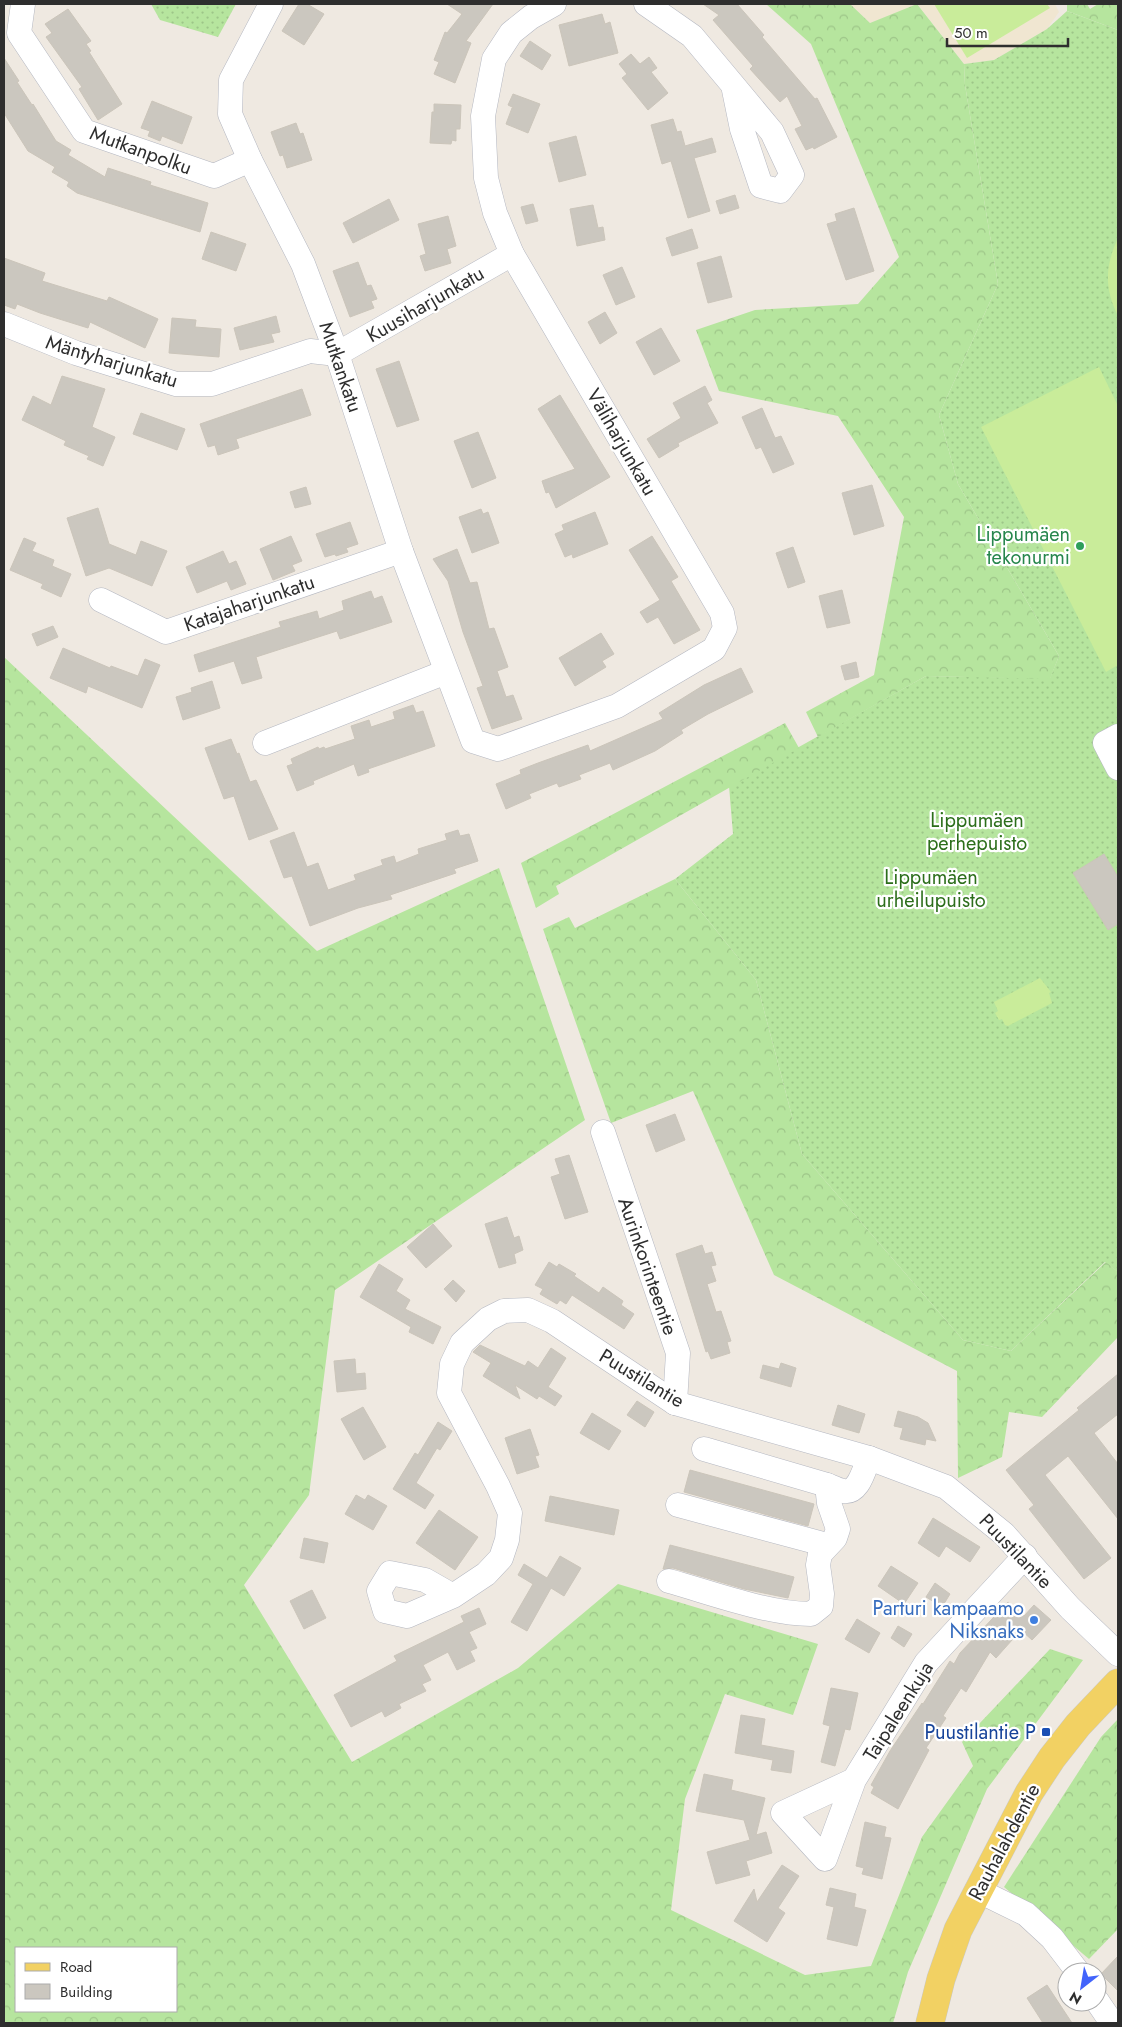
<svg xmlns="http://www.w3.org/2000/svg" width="1122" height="2027" viewBox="0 0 1122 2027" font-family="Jost,sans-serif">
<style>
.education{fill:#f0e6d1}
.grass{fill:url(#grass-dots)}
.forest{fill:url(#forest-crowns);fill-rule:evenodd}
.pitch{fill:#c9ec9a}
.building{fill:#cbc7bf;stroke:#cbc5ba}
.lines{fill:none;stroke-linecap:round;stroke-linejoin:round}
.minor-casing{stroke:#b4b7c1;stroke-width:25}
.major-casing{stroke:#c9c9c9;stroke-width:29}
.minor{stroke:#fff;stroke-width:24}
.major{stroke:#f2d163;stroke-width:28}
.leisure-dot{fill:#2e9e5b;stroke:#fff;stroke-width:2}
.shop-dot{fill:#3f7fe0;stroke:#fff;stroke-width:2}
.transit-dot{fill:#1a4fb4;stroke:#fff;stroke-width:2}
.labels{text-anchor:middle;stroke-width:4.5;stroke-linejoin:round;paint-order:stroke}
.street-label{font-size:20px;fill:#2e2e2e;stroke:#fff}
.leisure-label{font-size:20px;fill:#27864d;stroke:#fff;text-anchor:end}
.park-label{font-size:20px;fill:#2c6e1b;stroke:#fff}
.shop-label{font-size:20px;fill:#366cbe;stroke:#fff;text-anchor:end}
.transit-label{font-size:20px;fill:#164399;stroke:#fff;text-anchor:end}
</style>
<defs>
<pattern id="grass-dots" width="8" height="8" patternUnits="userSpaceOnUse" patternTransform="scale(1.25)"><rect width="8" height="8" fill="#b6e59e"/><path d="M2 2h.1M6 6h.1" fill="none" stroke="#9dc588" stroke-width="1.8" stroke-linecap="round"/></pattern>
<pattern id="forest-crowns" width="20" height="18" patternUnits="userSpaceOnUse" patternTransform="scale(1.25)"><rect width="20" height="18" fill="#b6e59e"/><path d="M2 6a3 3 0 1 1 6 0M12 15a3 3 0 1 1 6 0" fill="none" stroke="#9dc588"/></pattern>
</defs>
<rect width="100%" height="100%" fill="#efe9e1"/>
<!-- education -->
<path class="education" d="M850,4H1055L1059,12L1047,29L994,60L964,64L918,5L870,23Z"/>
<!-- grass -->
<g class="grass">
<path d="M151,4H236L218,37L160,20Z"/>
<path d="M1067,11L1118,30V1272L1105,1262L1011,1351L963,1340L802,1154L756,980L675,879L733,834L729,786L926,676L1050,678L1059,656L958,484L939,415L998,284L965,85L964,64L994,60L1047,29Z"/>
</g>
<!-- forest -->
<g class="forest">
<path d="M766,4H850L870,23L917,4L964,64L965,85L998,284L939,415L958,484L1059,656L1050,679L926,676L818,737L806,712L874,675L904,517L838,416L719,391L696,330L755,310L858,304L899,257L811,44Z"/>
<path d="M1067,4H1087L1090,9L1098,4H1118V30L1067,11Z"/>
<path d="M4,657L317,951L499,868L585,1120L335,1290L309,1495L244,1585L352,1762L518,1668L618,1584L818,1644L793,1715L725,1694L685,1799L671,1910L805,1975L871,1966L922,1837L973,1766L962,1742L1050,1649L1083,1660L987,1789L908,1972L893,2023H4ZM176,1948V2011H16V1948Z"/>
<path d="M785,723L799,748L556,886L559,894L536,908L521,863Z"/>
<path d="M675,879L756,980L802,1154L963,1340L1011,1351L1106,1262L1118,1272V1337L1042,1417L1009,1412L1002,1457L958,1478L957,1371L774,1275L693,1091L611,1123L543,929L569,917L575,928Z"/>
<path d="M1118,1719V1929L1089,1959L1004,1887L1101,1737Z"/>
</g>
<!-- pitch -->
<g class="pitch">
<path d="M934,4H1047L1050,8L967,58Z"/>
<path d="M1118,238V316C1104,288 1105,266 1118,238Z"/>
<path d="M1099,367L1118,406V665L1106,672L981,427Z"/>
<path d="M1040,978L1051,992L1049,993L1052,1003L1008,1026L1005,1025L1002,1019L999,1020L995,1013L998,1011L994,1002Z"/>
</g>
<!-- building -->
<g class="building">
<path d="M299,4H307L324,14L304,45L282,31Z"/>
<path d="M447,4H493L466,41L471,43L455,83L434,74L439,62L434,60L445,32L447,33L462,14Z"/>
<path d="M703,4H737L764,35L762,37L815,99L817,98L837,137L814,149L813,147L806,150L795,129L802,126L787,96L780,102L750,69L753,66L713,20L719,15Z"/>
<path d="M68,9L91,41L86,44L91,51L89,52L122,104L98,120L79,89L82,87L46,37L52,33L45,24Z"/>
<path d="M602,14L605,24L610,22L618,53L569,66L559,25Z"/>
<path d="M530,41L551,55L542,70L520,56Z"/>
<path d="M631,54L640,64L649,57L657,68L651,72L668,93L648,110L622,78L627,74L619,64Z"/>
<path d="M4,58L19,81L17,82L32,105L33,104L56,141L71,150L68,155L105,177L108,168L151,182L150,185L208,203L200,232L77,193L67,186L69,182L52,172L55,167L28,151L4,113Z"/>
<path d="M513,94L540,104L528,133L506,124L512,108H514L508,105Z"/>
<path d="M152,101L192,117L182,144L162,136L160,141L148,136L150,131L141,128Z"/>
<path d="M434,104L461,105L460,129H456V141L452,140L451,144L430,143L432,112H434Z"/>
<path d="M673,119L677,132L681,131L685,146L712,138L716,152L694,158L710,211L688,218L671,161L662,164L651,125Z"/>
<path d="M296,123L300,134L303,133L312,160L287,168L283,155L280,156L271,132Z"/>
<path d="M576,136L586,175L559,182L549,143Z"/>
<path d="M735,195L739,208L720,214L716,201Z"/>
<path d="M389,199L399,220L353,243L343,223Z"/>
<path d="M533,204L538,221L526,224L521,207Z"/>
<path d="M593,205L598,228L603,227L605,240L577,246L570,209Z"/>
<path d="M854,208L874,271L846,280L827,224L837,221L835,214Z"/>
<path d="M448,216L456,246L447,249L451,263L425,271L420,256L426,254L418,224Z"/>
<path d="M692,229L698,248L672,256L666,238Z"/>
<path d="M211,232L246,244L236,271L202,259Z"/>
<path d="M721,256L732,297L708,303L697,263Z"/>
<path d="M4,258L45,273L42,281L107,301L109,297L158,319L145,348L90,322L88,328L40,313L17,304L15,309L4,305Z"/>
<path d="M358,262L367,286L371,285L377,299L371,301L374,308L350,317L333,271Z"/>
<path d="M622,267L635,297L616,305L603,275Z"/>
<path d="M605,312L617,333L600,344L588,322Z"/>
<path d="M276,316L280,332L271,334L274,342L240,350L234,328Z"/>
<path d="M172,318L196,320L195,327L221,329L219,357L169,353Z"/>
<path d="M661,328L680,361L654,375L636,342Z"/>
<path d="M399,361L419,420L397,427L376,369Z"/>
<path d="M62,376L105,389L92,427L115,437L103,466L87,459L89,456L64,445L66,441L22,420L33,396L51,405Z"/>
<path d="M705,386L712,400L707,403L718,423L678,443L679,446L659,458L647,439L681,418L673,403Z"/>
<path d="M302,389L311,415L236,439L239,448L218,455L215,445L208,447L200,424Z"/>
<path d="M560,395L610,477L556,508L549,492L546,493L542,481L575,469L538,409Z"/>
<path d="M762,408L775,438L781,436L794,464L773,473L761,447L756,449L742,417Z"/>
<path d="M141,413L185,429L177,450L133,434Z"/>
<path d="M478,432L496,478L472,488L454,441Z"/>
<path d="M872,485L884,526L854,535L842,493Z"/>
<path d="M306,487L311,504L295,508L290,492Z"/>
<path d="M98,508L109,544L136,555L141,541L167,551L152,586L109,568L86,576L67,518Z"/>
<path d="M481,509L483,514L488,512L499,543L472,553L459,517Z"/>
<path d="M595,512L608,544L573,558L572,554L565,557L555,534L564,530L562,525Z"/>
<path d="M350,522L358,544L346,548L348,552L336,556L335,554L325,557L316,534Z"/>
<path d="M291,536L302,561L292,565L295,571L273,580L260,549Z"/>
<path d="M652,536L678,577L671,581L700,630L674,644L658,617L647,623L640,612L660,600L629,550Z"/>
<path d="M24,538L36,543L32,551L54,560L52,566L71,574L61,597L41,588L43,584L10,570Z"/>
<path d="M793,547L805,582L788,588L776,553Z"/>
<path d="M457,549L470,583L477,582L489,629L494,628L508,667L497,671L506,697L513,695L522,719L492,729L477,688L483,686L463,632L448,581L433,559Z"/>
<path d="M223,551L229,564L236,561L246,584L231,590L227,581L197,593L186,567Z"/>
<path d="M842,590L850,623L827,628L819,596Z"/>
<path d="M371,591L374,599L382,596L392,622L340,639L337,631L256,657L262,678L242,684L234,661L199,672L194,655L281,627L279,622L317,611L319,619L344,610L342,601Z"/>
<path d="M53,626L58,637L37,646L32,634Z"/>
<path d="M601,633L614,654L602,661L606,667L575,686L559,658Z"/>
<path d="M63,648L110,668L111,666L138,676L145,659L160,665L142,708L88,686L86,693L50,678Z"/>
<path d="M856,662L859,677L845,680L841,666Z"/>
<path d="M741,668L753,692L708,714L681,730L683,733L655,751L613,770L610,763L579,775L581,779L559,787L557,783L529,794L531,798L506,809L496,784L521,774L520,770L538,763L588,745L590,751L663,719L659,713L704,685Z"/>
<path d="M212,681L220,708L183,720L176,697L192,692L191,688Z"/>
<path d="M413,705L416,713L423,711L435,746L368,769L369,772L358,776L354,764L313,781L314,784L297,791L287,766L293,764L291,759L318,747L319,749L324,747L325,749L355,739L351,726L369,720L371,727L395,719L393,712Z"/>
<path d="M231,739L237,754L239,753L250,782L256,780L278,829L249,840L234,796L224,799L205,748Z"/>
<path d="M458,830L460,836L469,834L478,861L454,869L456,873L390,895L392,899L358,908L310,926L292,876L284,878L270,841L294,832L307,867L318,863L328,890L356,880L354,875L383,865L381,860L394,856L396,863L419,854L418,849L447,840L445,834Z"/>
<path d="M1104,854L1118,877V924L1108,930L1073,873Z"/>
<path d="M675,1114L685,1140L656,1152L646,1125Z"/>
<path d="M569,1155L588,1212L565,1219L551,1177L560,1174L555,1159Z"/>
<path d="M507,1217L514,1238L519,1236L523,1250L514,1254L516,1263L499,1268L485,1224Z"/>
<path d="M433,1224L452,1246L426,1268L407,1247Z"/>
<path d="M702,1245L705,1254L712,1252L716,1265L711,1266L716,1281L707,1284L716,1312L721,1311L731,1341L727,1342L730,1353L711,1359L708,1351L706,1352L676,1254Z"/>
<path d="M549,1262L557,1267L559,1264L576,1274L574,1276L599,1293L603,1287L623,1301L621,1305L634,1314L624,1329L572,1295L566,1304L560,1300L557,1304L540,1294L543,1289L535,1285Z"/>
<path d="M379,1264L403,1279L396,1291L410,1300L405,1309L441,1327L433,1344L409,1332L411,1327L360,1297Z"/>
<path d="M453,1280L465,1291L456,1302L444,1289Z"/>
<path d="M480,1345L525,1366L528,1361L538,1368L551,1348L566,1358L548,1387L562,1396L555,1406L539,1396L537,1399L515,1385L520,1399L483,1376L491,1363L473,1352Z"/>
<path d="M355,1359L356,1374L365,1373L366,1389L337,1392L334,1361Z"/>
<path d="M781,1363L796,1368L791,1387L760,1378L763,1365L779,1369Z"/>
<path d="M1118,1374V1414L1094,1433L1118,1464V1519L1068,1456L1045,1475L1111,1558L1084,1579L1029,1509L1034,1505L1006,1470L1079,1410L1077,1408Z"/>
<path d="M637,1401L654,1412L645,1427L627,1415Z"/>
<path d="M838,1405L865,1414L859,1433L832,1425Z"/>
<path d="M363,1407L386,1447L364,1460L341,1419Z"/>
<path d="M898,1411L918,1417L928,1423L936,1441L926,1439L925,1445L900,1439L903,1428L894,1426Z"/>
<path d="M592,1413L621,1431L609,1450L580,1433Z"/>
<path d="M438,1422L452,1431L440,1450L437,1448L416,1483L434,1495L425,1509L393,1489L415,1453L418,1455Z"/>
<path d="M530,1429L539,1455L535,1456L539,1467L517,1474L505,1438Z"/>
<path d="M690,1470L814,1504L808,1526L684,1492Z"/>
<path d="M356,1495L365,1500L368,1495L387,1506L373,1530L345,1514Z"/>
<path d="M550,1496L619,1510L614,1535L545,1521Z"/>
<path d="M439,1510L478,1537L455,1570L416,1543Z"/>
<path d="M933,1518L980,1547L970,1562L946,1546L939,1557L918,1543Z"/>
<path d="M304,1538L328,1543L324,1563L300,1558Z"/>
<path d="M670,1545L794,1577L788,1598L744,1589L673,1568L663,1569Z"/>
<path d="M560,1556L581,1568L564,1596L551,1588L527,1631L511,1622L533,1584L518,1575L524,1564L547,1578Z"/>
<path d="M891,1566L918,1583L904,1604L878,1586Z"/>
<path d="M935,1583L950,1594L942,1607L926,1597Z"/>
<path d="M312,1590L326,1618L304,1629L290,1601Z"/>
<path d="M1008,1602L1024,1616L1034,1605L1051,1620L1032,1640L1021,1630L996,1658L990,1652L966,1692L961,1688L943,1716L946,1718L926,1748L929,1750L898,1809L871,1793L874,1787L871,1785L890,1751L922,1703L923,1704L950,1661L954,1664L960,1653Z"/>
<path d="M479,1608L486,1624L469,1632L477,1648L470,1651L475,1661L457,1670L448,1652L423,1665L431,1680L422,1684L426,1691L399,1704L401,1708L385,1717L382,1711L351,1727L334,1695L397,1661L394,1656L464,1622L461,1616Z"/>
<path d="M857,1619L880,1633L869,1653L845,1639Z"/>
<path d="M898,1626L912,1634L904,1647L891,1638Z"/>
<path d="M831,1688L858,1693L850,1730L845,1729L835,1766L821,1762L830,1726L823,1724Z"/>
<path d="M741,1715L765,1719L761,1745L794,1751L791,1773L771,1770L773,1760L735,1753Z"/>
<path d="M704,1774L733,1780L731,1790L765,1798L756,1835L766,1832L772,1853L746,1861L750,1875L716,1884L707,1852L750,1840L744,1820L696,1811Z"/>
<path d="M865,1822L886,1827L884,1837L891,1838L882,1879L862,1874L864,1868L856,1866Z"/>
<path d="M782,1865L799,1876L778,1908L785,1913L767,1942L734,1921L754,1889L757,1902Z"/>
<path d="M830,1888L856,1894L854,1907L866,1910L857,1946L827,1939L834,1907L826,1905Z"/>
<path d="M1118,1956V1991L1101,1974Z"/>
<path d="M1047,1985L1072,2023H1043L1027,1998Z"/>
</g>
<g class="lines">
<!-- minor casing -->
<g class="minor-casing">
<g id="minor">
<path d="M23,4L19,33L84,131L214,176L250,160"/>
<path d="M271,4L231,80L230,114L250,160L303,264L337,354L401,551L473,741L498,749L617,706L714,649L725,628L722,613L512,254L495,213L486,178L483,116L494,59L511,33L531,17L554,4"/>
<path d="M646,4L692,36L733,85L772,132L792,175L780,191L761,186L742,129L733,85"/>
<path d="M4,324L76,353L176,384H212L310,351L337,354L512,254"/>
<path d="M101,600L166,632L401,551"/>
<path d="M1118,736L1105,743L1118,768"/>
<path d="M265,743L446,672"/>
<path d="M603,1132L678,1353L675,1403"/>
<path d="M704,1449L827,1485C832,1487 838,1490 843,1491C859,1494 864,1469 869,1458"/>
<path d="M678,1505L827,1545"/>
<path d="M669,1581C712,1593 768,1614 811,1614L821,1606L822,1594L818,1565L820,1554L835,1538L838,1529L829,1503L827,1485"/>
<path d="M453,1596L425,1580L390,1573L379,1591L385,1611L407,1616L453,1596L486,1574L501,1558L507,1540L510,1513L498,1486L449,1393L452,1364L462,1343L488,1319L504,1311L528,1310L552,1321L675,1403L869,1458L946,1487L1004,1534L1070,1608L1118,1654"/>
<path d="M854,1780L783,1813L825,1859L854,1780L926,1663L1025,1556"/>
<path d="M977,1890L1026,1914L1052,1938L1078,1972"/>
<path d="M1097,2001L1112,2023"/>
</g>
</g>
<!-- major casing -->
<g class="major-casing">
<path id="major" d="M930,2023L941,1979L958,1930L1029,1793L1052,1758L1078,1725L1118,1683"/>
</g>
<!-- minor -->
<use href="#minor" class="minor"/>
<!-- major -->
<use href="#major" class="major"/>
</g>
<!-- markers -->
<circle class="leisure-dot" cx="1080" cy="546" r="5"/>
<circle class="shop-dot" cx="1034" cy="1620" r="5"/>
<rect class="transit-dot" x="1041" y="1727" width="10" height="10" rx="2.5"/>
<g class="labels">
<!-- street labels -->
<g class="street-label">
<text transform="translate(141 150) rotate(20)" y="7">Mutkanpolku</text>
<text transform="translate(425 304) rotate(-30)" y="7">Kuusiharjunkatu</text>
<text transform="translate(112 361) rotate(17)" y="7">Mäntyharjunkatu</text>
<text transform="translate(341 367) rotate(71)" y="7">Mutkankatu</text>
<text transform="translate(622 442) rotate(60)" y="7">Väliharjunkatu</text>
<text transform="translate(249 603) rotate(-19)" y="7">Katajaharjunkatu</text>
<text transform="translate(648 1266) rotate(71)" y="7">Aurinkorinteentie</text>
<text transform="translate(642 1378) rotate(31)" y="7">Puustilantie</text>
<text transform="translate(1016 1551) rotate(46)" y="7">Puustilantie</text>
<text transform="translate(898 1711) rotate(-58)" y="7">Taipaleenkuja</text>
<text transform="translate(1004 1842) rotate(-62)" y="7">Rauhalahdentie</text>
</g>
<!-- leisure labels -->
<g class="leisure-label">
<text x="1070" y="541">Lippumäen<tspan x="1070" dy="23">tekonurmi</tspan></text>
</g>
<!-- park labels -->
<g class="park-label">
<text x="977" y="827">Lippumäen<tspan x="977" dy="23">perhepuisto</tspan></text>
<text x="931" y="884">Lippumäen<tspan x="931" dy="23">urheilupuisto</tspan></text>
</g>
<!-- shop labels -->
<g class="shop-label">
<text x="1024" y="1615">Parturi kampaamo<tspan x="1024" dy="23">Niksnaks</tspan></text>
</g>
<!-- transit labels -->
<g class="transit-label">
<text x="1036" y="1739">Puustilantie P</text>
</g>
</g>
<!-- border -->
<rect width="1122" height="2027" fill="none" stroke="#2e2e2e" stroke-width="10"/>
<!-- legend -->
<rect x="15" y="1947" width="162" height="65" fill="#ffffff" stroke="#ababab"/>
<rect x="25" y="1963" width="25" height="8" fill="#f2d163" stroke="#ababab"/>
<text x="60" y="1972" font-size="15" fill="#2e2e2e">Road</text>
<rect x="25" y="1984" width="25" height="15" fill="#cbc7bf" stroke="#ababab"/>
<text x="60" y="1997" font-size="15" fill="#2e2e2e">Building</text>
<!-- north arrow -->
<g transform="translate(1082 1987) rotate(211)"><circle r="24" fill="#ffffff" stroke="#ababab"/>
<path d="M0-4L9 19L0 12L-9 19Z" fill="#4264fb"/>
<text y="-8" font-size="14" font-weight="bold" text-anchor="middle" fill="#2e2e2e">N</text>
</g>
<!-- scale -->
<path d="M947 38v8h121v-8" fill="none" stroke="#2e2e2e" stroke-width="2.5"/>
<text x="954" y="38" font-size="15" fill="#2e2e2e" stroke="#ffffff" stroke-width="4" paint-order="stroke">50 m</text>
</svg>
